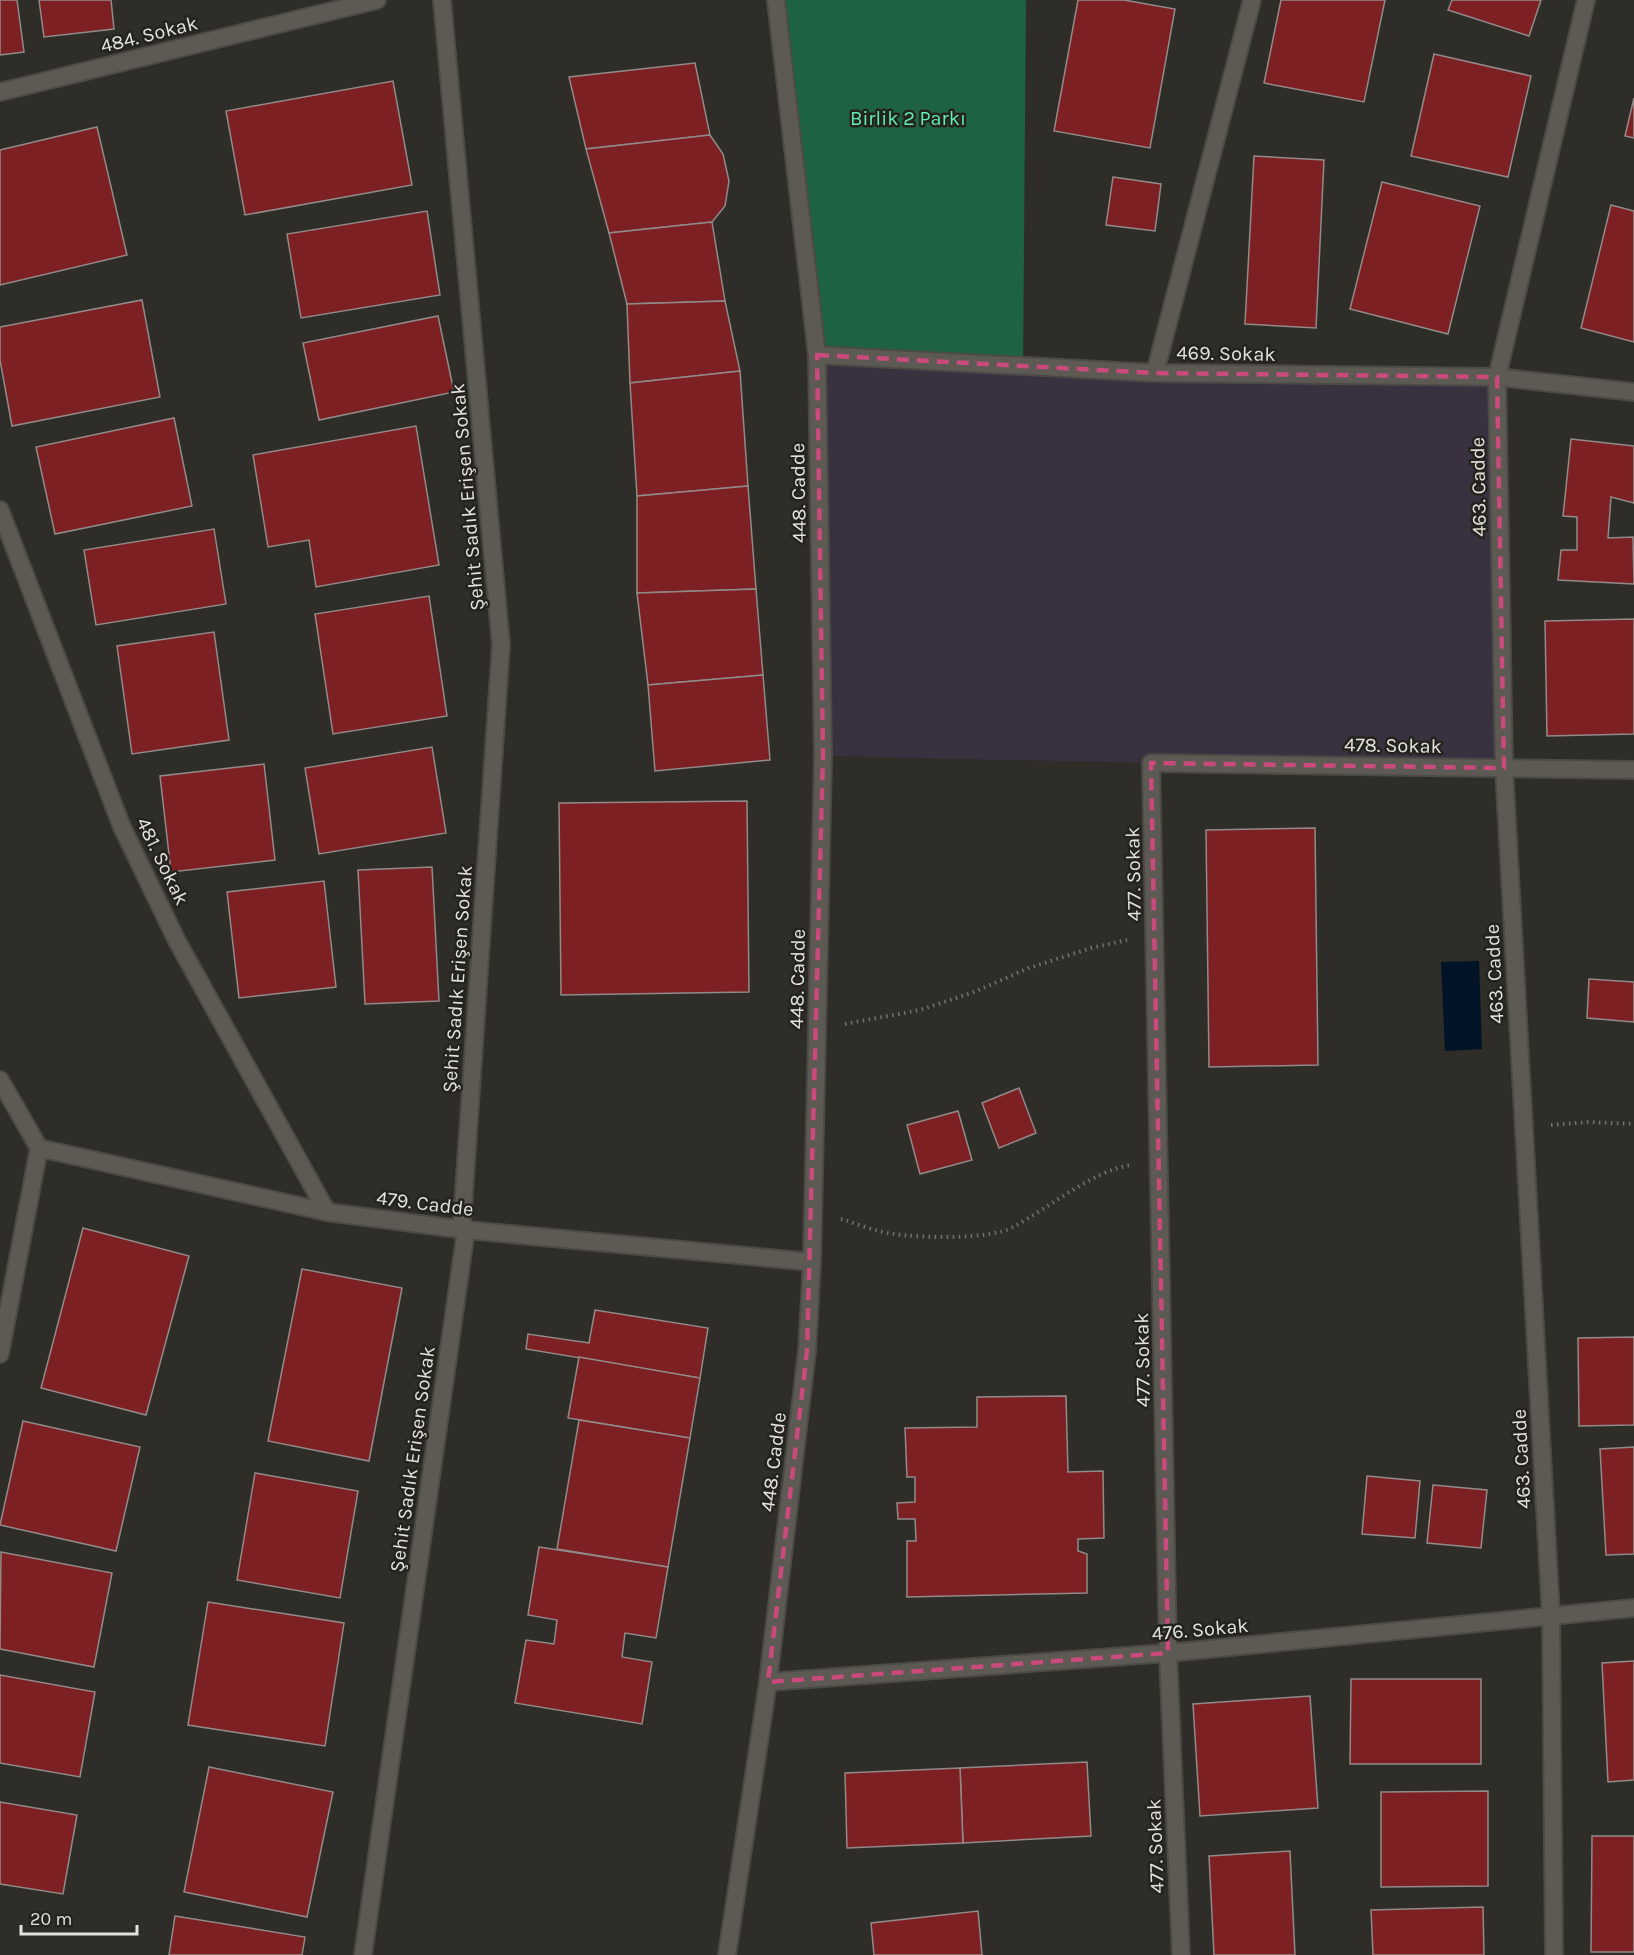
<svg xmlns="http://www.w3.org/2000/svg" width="1634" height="1955" viewBox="0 0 1634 1955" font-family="Karla,sans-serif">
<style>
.commercial{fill:#393040}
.green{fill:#1e6244}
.water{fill:#001327}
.building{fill:#7d2024;stroke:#928a89;stroke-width:1.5}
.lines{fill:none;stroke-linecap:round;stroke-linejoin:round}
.minor-casing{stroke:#4c4a46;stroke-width:20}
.path{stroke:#73726c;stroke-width:4;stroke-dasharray:1.5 4.5;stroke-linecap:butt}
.minor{stroke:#5c5a53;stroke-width:16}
.marked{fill:none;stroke:#ca4a7c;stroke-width:4.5;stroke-dasharray:12 8;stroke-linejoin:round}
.labels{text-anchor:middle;stroke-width:5;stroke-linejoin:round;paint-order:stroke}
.street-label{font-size:20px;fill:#e3e2de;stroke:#25231e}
.park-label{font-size:20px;fill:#5df0ae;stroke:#25231e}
</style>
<rect width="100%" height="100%" fill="#2f2d27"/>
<!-- commercial -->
<path class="commercial" d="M817,355L1497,377L1504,768L1151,763L823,756Z"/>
<!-- green -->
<path class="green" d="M776,0H1026L1023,366L817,355Z"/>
<!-- water -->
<path class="water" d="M1479,961L1482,1049L1445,1051L1441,962Z"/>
<!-- building -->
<g class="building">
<path d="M0,0H17L24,52L0,55Z"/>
<path d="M39,0H111L114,29L44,37Z"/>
<path d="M1078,0H1124L1175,9L1150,148L1054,131Z"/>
<path d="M1281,0H1385L1364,102L1264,83Z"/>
<path d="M1452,0H1541L1529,36L1448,10Z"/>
<path d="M1434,54L1531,76L1508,177L1411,156Z"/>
<path d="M695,63L710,135L586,149L569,77Z"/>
<path d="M393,81L412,185L245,215L226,111Z"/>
<path d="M1634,98V138L1625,136Z"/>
<path d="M97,127L127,255L0,285V150Z"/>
<path d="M710,135L723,154L729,181L725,206L712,222L609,233L586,149Z"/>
<path d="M1254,156L1324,160L1316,328L1245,324Z"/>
<path d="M1113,177L1161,184L1155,231L1106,225Z"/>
<path d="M1382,182L1480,206L1448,334L1350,309Z"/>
<path d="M1611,205L1634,211V342L1581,328Z"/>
<path d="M427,211L440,295L301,318L287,234Z"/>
<path d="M712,222L725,301L627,304L609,233Z"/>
<path d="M142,300L160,397L12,426L0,360V327Z"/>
<path d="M725,301L740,371L630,383L627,304Z"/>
<path d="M438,316L454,392L319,420L303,343Z"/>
<path d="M740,371L748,486L637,496L630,383Z"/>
<path d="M174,418L192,506L55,534L36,447Z"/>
<path d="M416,426L439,565L316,587L309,540L268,547L253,455Z"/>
<path d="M1571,439L1634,446V503L1611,497L1608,538L1633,537L1634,584L1558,580L1561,550H1577V517L1563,516Z"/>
<path d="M748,486L756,589L637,593V496Z"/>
<path d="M214,529L226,604L96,625L84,550Z"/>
<path d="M756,589L763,675L648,685L637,593Z"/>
<path d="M429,596L447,716L333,734L315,614Z"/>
<path d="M1634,619V734L1547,736L1545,621Z"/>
<path d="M214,632L229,740L132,754L117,646Z"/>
<path d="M763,675L770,760L655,771L648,685Z"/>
<path d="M432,747L446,833L319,854L305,768Z"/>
<path d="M264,764L275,860L171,872L160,776Z"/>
<path d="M747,801L749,992L561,995L559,803Z"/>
<path d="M1315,828L1318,1065L1209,1067L1206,830Z"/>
<path d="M432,867L439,1001L365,1004L358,870Z"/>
<path d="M324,881L336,987L239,998L227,892Z"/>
<path d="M1589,979L1634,982V1022L1587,1018Z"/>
<path d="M1019,1088L1036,1133L999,1148L982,1103Z"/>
<path d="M958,1111L972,1160L920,1174L907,1125Z"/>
<path d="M83,1228L189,1256L146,1415L41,1388Z"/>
<path d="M302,1269L402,1288L369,1461L268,1441Z"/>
<path d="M595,1310L708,1328L700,1378L526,1349L528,1334L589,1343Z"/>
<path d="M1634,1337V1425L1579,1426L1578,1338Z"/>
<path d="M579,1357L700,1378L690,1438L568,1418Z"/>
<path d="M1066,1396L1068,1472L1103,1471L1104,1538L1078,1539V1551L1087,1554V1593L907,1597V1541H916L915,1519H898L897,1503L915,1502V1477H907L905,1428L977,1427V1397Z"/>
<path d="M579,1420L690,1438L668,1567L557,1549Z"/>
<path d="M23,1421L140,1447L116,1551L0,1525Z"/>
<path d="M1634,1447V1554L1606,1555L1600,1449Z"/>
<path d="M255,1473L358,1491L340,1598L237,1580Z"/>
<path d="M1367,1476L1420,1481L1415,1538L1362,1534Z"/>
<path d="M1433,1485L1487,1490L1481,1548L1427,1543Z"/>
<path d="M539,1547L668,1567L656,1638L625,1633L622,1657L652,1662L642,1724L515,1703L526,1640L554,1644L557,1620L528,1615Z"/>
<path d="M1,1552L112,1573L94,1667L0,1649Z"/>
<path d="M208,1602L344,1623L325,1746L188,1725Z"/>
<path d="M1634,1661V1780L1608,1782L1602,1663Z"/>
<path d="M0,1675L95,1692L80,1777L0,1763Z"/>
<path d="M1351,1679H1481V1764H1350Z"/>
<path d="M1310,1696L1318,1808L1200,1816L1193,1704Z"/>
<path d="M1087,1762L1091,1836L963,1843L960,1768Z"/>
<path d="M209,1767L333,1792L307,1917L184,1892Z"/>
<path d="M960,1768L963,1843L847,1848L845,1773Z"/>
<path d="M1488,1791V1886L1381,1887V1792Z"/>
<path d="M0,1802L77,1815L63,1894L0,1884Z"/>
<path d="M1592,1836H1634V1952H1591Z"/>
<path d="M1290,1851L1295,1955H1214L1209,1856Z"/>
<path d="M1483,1907L1484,1955H1373L1371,1910Z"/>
<path d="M978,1911L982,1955H874L871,1923Z"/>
<path d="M175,1916L305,1937L302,1955H169Z"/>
</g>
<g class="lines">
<!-- minor casing -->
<g class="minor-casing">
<g id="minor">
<path d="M0,92L377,0"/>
<path d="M817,355L1155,373L1497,377L1634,392"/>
<path d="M1155,373L1252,0"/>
<path d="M0,510L122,827L177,941L327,1212"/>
<path d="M0,1080L39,1148"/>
<path d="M39,1148L327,1212L466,1230L812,1262"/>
<path d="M0,1354L39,1148"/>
<path d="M768,1682L1168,1653L1634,1608"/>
<path d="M363,1955L466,1230L462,1222L501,645L442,0"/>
<path d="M727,1955L768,1682L807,1351L812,1262L823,756L817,355L776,0"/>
<path d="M1181,1955L1168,1653L1151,763L1634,770"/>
<path d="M1554,1955L1551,1616L1504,768L1497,377L1586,0"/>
</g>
</g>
<!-- path -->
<g class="path">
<path d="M845,1024L920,1010L974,992L1029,968L1091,948L1127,940"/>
<path d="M1551,1125L1589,1122L1634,1124"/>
<path d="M841,1219C858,1224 876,1232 894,1234C921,1238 990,1240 1013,1227C1049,1208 1092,1171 1131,1165"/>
</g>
<!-- minor -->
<use href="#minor" class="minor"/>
</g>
<!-- marked area -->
<path class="marked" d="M817,355L1155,373L1497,377L1504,768L1151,763L1168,1653L768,1682L807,1351L823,756Z"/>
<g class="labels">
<!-- street labels -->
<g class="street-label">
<text transform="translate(149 34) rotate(-14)" y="7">484. Sokak</text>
<text transform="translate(1226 353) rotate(1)" y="7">469. Sokak</text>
<text transform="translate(1478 487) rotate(-91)" y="7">463. Cadde</text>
<text transform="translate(798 493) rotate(-91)" y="7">448. Cadde</text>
<text transform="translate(467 497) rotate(-95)" y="7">Şehit Sadık Erişen Sokak</text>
<text transform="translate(1393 745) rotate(1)" y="7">478. Sokak</text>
<text transform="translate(163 861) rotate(64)" y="7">481. Sokak</text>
<text transform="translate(1133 874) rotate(-91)" y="7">477. Sokak</text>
<text transform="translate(1494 974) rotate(-93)" y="7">463. Cadde</text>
<text transform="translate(457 979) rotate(-86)" y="7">Şehit Sadık Erişen Sokak</text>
<text transform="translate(797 979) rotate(-89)" y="7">448. Cadde</text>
<text transform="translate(425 1203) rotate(7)" y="7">479. Cadde</text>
<text transform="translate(1142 1360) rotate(-91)" y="7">477. Sokak</text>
<text transform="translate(412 1459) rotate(-82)" y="7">Şehit Sadık Erişen Sokak</text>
<text transform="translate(1521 1459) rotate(-93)" y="7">463. Cadde</text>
<text transform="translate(773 1462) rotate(-83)" y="7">448. Cadde</text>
<text transform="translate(1200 1629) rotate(-5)" y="7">476. Sokak</text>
<text transform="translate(1155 1846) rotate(-92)" y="7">477. Sokak</text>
</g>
<!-- park labels -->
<g class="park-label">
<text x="908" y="125">Birlik 2 Parkı</text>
</g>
</g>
<!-- scale -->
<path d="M21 1925v9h116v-9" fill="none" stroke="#e3e2de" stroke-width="3"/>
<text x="30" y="1925" font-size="18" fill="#e3e2de" stroke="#25231e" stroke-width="4.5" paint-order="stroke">20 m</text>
</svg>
